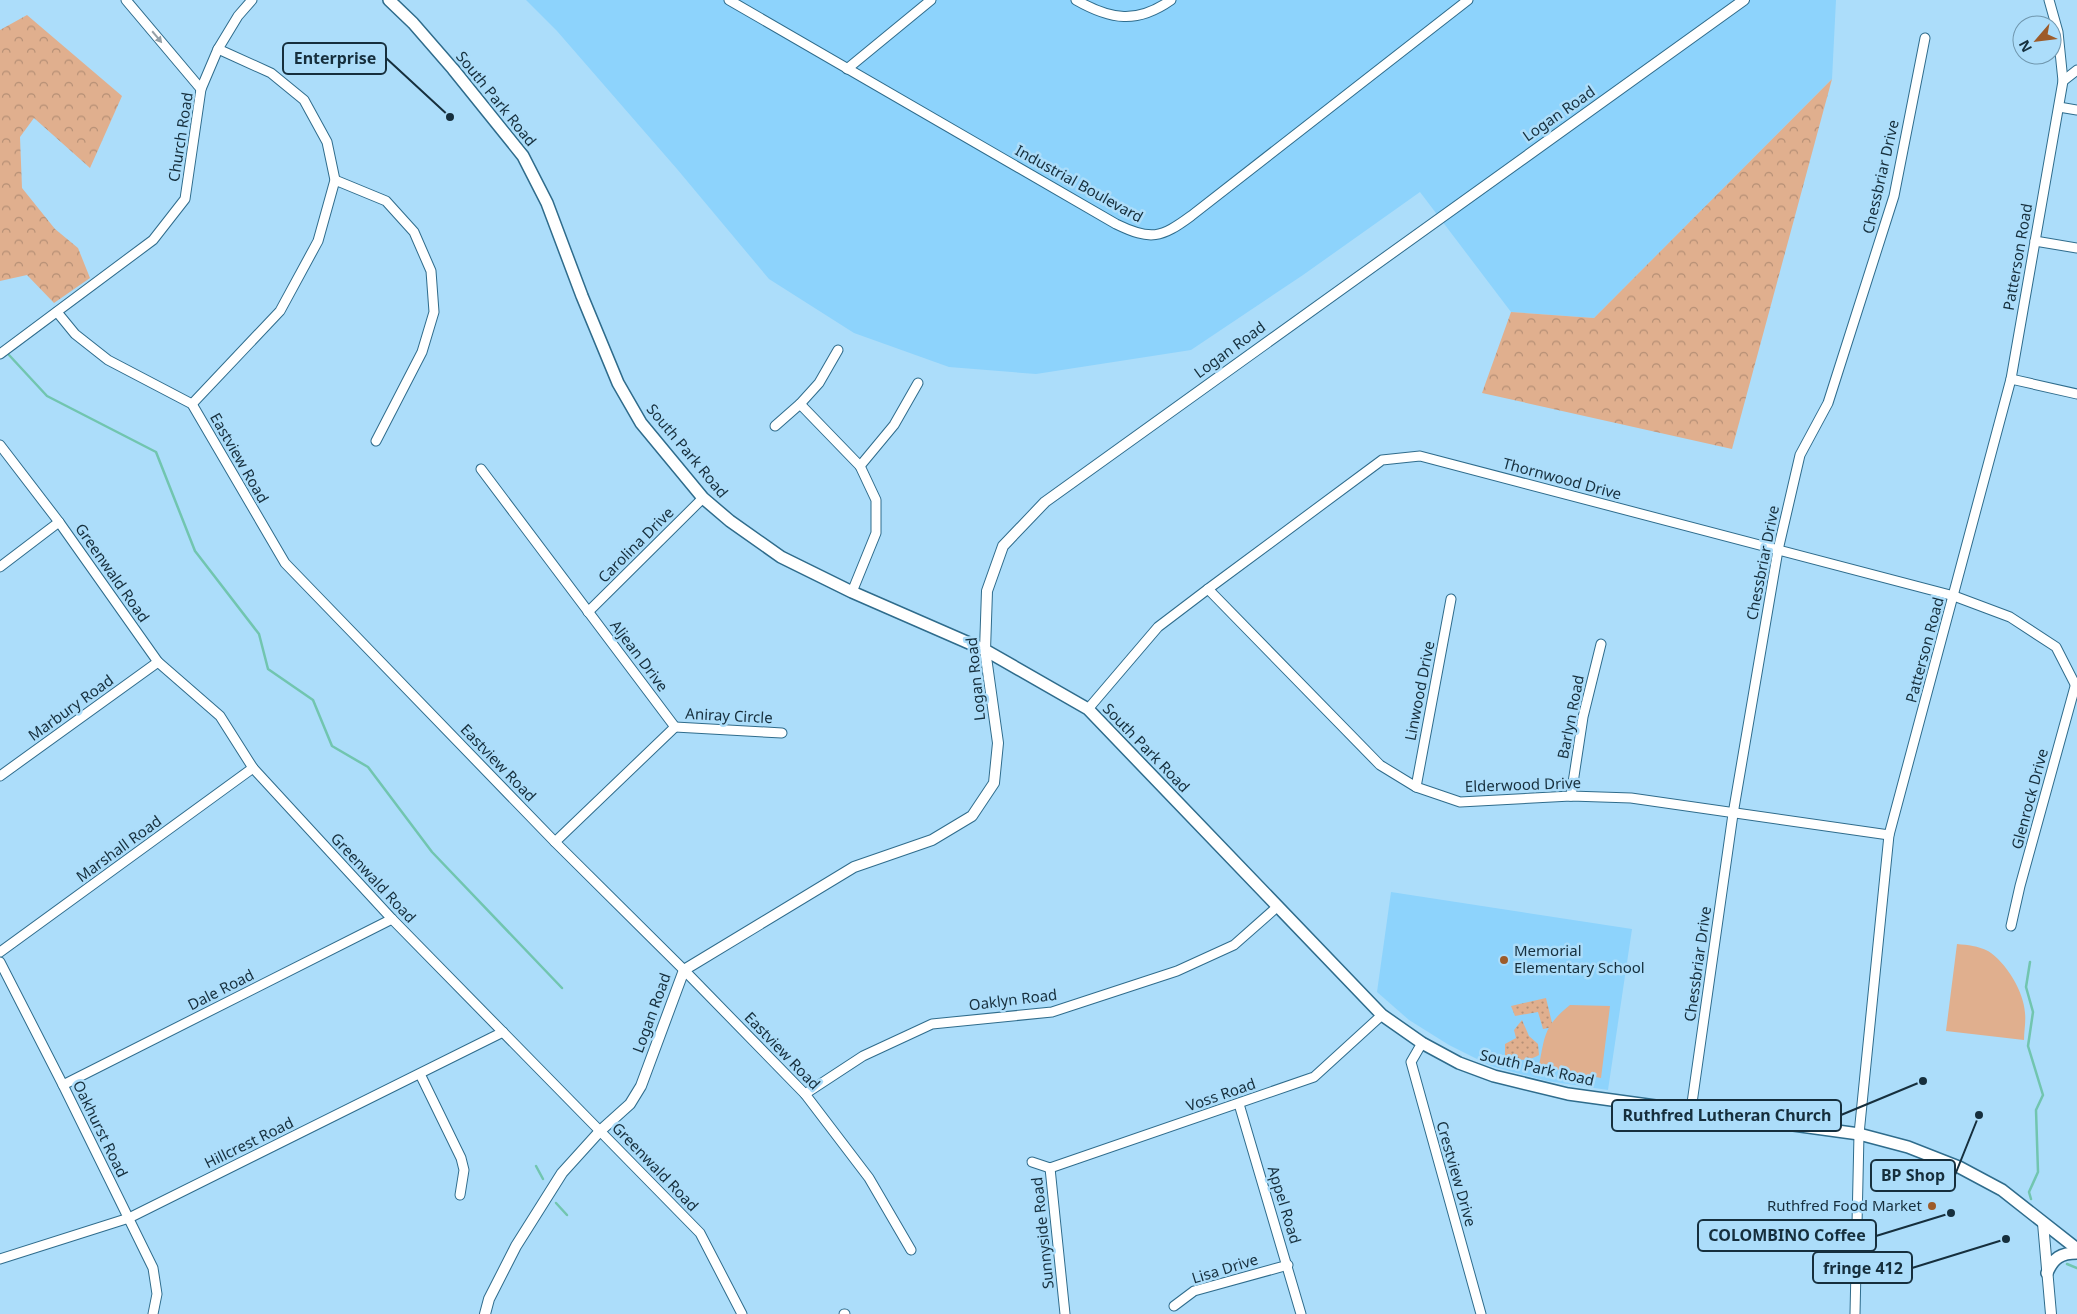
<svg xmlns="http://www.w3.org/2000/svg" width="2077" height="1314" viewBox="0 0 2077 1314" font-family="'Noto Sans',sans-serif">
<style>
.built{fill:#8dd3fc}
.forest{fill:url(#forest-crowns)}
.park{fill:url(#park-dots)}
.pitch{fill:#e0af8e}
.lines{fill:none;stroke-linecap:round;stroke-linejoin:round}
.stream{stroke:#71c5af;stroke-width:2.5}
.minor-casing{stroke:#2f6c8c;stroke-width:11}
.tertiary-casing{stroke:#2f6c8c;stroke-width:12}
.secondary-casing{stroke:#2f6c8c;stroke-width:14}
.minor{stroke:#fff;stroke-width:9}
.tertiary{stroke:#fff;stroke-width:10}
.secondary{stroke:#fff;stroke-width:11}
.oneway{fill:#96a1a8}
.poi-dot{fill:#9d5b29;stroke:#acddfa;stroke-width:2}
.labels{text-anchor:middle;stroke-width:5;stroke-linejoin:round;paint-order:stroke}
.street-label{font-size:15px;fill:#162f3d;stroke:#acddfa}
.poi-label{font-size:15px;fill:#162f3d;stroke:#acddfa;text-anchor:start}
.leader{fill:none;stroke:#162f3d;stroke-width:2}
.callout-dot{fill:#162f3d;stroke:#acddfa;stroke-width:2}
.callout{fill:#acddfa;stroke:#162f3d;stroke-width:2}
.callout-label{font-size:16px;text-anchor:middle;font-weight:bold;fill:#162f3d}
</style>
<defs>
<pattern id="forest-crowns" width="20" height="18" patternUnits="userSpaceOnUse" patternTransform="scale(1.25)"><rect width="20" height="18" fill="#e0af8e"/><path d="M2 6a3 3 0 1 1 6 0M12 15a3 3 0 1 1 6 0" fill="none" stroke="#b58f75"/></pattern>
<pattern id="park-dots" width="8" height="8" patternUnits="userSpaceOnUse" patternTransform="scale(1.25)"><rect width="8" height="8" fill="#e0af8e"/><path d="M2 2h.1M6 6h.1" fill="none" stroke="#b58f75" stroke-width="1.8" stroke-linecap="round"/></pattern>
</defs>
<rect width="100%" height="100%" fill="#acddfa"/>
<!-- built -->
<g class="built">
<path d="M526,0H1836L1832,79L1594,318L1511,312L1420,192L1303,275L1191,350L1036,374L949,367L854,333L769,279L677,169L557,31Z"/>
<path d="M1391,892L1632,929L1608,1090L1547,1081L1491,1066L1449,1045L1409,1020L1377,992Z"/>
</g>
<!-- forest -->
<g class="forest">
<path d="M27,15L122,96L90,168L34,118L20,137L22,188L55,229L78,248L90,278L54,303L27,275L0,281V30Z"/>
<path d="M1832,79L1732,449L1482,393L1511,312L1594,318Z"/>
</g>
<!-- park -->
<g class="park">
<path d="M1546,998L1553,1027L1543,1029L1538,1012L1515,1016L1511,1006Z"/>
<path d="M1522,1020L1529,1036L1538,1044L1539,1055C1527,1062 1517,1060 1505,1057V1044L1516,1038L1514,1030Z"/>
</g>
<!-- pitch -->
<g class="pitch">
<path d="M1957,944C1968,945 1978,946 1988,951C2006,962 2024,992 2025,1013C2026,1022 2024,1031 2024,1040L1946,1031Z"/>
<path d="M1570,1005L1610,1006L1601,1078L1539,1066C1545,1035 1544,1026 1570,1005Z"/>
</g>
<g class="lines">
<!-- stream -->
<g class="stream">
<path d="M9,355L47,396L156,452L195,551L259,634L268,669L313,700L332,746L368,767L432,852L562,988"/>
<path d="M2030,962L2026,987L2033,1012L2028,1046L2043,1095L2036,1110L2038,1172L2029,1192L2031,1199"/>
<path d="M536,1166L543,1179"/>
<path d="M556,1203L567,1215"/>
<path d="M2067,1264L2077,1268"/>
</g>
<!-- minor casing -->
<g class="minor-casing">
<g id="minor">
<path d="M126,0L201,89"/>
<path d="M729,0L1116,224C1151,241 1161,238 1191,216L1468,0"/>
<path d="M1076,0C1111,20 1137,24 1171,0"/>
<path d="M847,69L931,0"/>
<path d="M2063,81L2077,70"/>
<path d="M2059,107L2077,110"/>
<path d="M335,180L386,201L414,232L431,271L434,312L422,352L376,441"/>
<path d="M2035,241L2077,248"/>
<path d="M57,312L75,334L108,360L192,404L285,563L555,842L684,970L805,1094L869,1178L911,1250"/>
<path d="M0,354L153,240L185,199L201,89L218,49L238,16L252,0"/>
<path d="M2011,379L2077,394"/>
<path d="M192,404L280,311L318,241L335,180L327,142L304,100L271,73L218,49"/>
<path d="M800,404L860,466L876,500V533L852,592"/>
<path d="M775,426L800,404L819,383L838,350"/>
<path d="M0,445L59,522L158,662L220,716L253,768L392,919L700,1233L742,1314"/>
<path d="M860,466L894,425L918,383"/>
<path d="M481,469L675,727L555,842"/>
<path d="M0,567L59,522"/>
<path d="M1208,589L1380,765L1416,787L1460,802L1571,796L1631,798L1889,835"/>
<path d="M588,612L703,498"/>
<path d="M1088,709L1158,627L1208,589L1382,460L1420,456L1954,596L2010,617L2056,647L2077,688"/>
<path d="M675,727L782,733"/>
<path d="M0,776L158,662"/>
<path d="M1416,787L1451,599"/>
<path d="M1571,796L1583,717L1601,644"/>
<path d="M2011,926L2020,886L2076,683"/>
<path d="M0,952L253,768"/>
<path d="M0,962L63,1085L153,1268L157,1294L153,1314"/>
<path d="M1422,1043L1411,1062L1481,1314"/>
<path d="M420,1074L461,1158L464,1170L460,1195"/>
<path d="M63,1085L392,919"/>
<path d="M805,1094L863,1056L932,1024L1052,1012L1177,971L1234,945L1277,907"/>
<path d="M1239,1104L1301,1314"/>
<path d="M1691,1110L1733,814L1778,550L1800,455L1828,403L1894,196L1925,38"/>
<path d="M1032,1162L1050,1168"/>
<path d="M1050,1168L1314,1077L1382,1015"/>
<path d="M1050,1168L1065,1314"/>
<path d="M0,1259L129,1218L503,1032"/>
<path d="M1174,1306L1194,1291L1288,1265"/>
<path d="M844,1314H845"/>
<path d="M1855,1314L1859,1134L1889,835L2011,379L2063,81L2058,32L2049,0"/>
</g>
</g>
<!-- tertiary casing -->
<g class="tertiary-casing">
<g id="tertiary">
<path d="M2043,1223L2051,1314"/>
<path d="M485,1314L489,1299L516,1246L562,1173L600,1131L630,1104L641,1086L684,970L854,867L932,840L972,816L994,783L998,743L985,650L987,591L1003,546L1045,502L1744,0"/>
</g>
</g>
<!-- secondary casing -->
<g class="secondary-casing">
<g id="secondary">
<path d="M389,0L413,23L453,69L523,156L547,203L582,296L618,383L641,423L703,498L730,521L781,557L852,592L985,650L1088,709L1382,1015L1422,1043L1459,1063L1494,1076L1568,1094L1859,1134L1908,1147L1959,1167L2002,1190L2077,1249"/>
<path d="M2047,1273C2053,1258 2061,1253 2077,1253"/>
</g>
</g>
<!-- minor -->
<use href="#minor" class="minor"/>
<!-- tertiary -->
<use href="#tertiary" class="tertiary"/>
<!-- secondary -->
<use href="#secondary" class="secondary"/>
</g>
<!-- one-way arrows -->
<defs><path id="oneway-solid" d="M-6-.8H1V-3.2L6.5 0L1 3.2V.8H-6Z" transform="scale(1.25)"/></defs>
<use class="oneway" href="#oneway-solid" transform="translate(157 37) rotate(50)"/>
<!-- markers -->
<g class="poi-dot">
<circle cx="1504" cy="960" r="5"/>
<circle cx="1932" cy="1206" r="5"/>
</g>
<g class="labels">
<!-- street labels -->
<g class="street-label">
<text transform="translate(496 99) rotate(51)" y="5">South Park Road</text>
<text transform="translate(1559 114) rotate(-35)" y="5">Logan Road</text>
<text transform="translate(181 137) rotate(-81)" y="5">Church Road</text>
<text transform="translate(1881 177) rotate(-77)" y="5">Chessbriar Drive</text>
<text transform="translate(1079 184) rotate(29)" y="5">Industrial Boulevard</text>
<text transform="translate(2018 257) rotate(-80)" y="5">Patterson Road</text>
<text transform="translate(1230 350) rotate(-36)" y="5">Logan Road</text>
<text transform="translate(687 451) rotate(50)" y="5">South Park Road</text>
<text transform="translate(239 458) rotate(60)" y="5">Eastview Road</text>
<text transform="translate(1562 479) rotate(15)" y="5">Thornwood Drive</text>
<text transform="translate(636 545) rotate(-45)" y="5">Carolina Drive</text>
<text transform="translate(1763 563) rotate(-79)" y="5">Chessbriar Drive</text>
<text transform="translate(112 573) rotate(55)" y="5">Greenwald Road</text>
<text transform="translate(1925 650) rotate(-75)" y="5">Patterson Road</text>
<text transform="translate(639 656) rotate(53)" y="5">Aljean Drive</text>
<text transform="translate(976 679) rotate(-96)" y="5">Logan Road</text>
<text transform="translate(1420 691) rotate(-79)" y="5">Linwood Drive</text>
<text transform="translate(71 708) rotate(-36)" y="5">Marbury Road</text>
<text transform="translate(729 716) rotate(3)" y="5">Aniray Circle</text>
<text transform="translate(1571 717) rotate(-79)" y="5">Barlyn Road</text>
<text transform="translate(1146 748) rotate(46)" y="5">South Park Road</text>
<text transform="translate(498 763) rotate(46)" y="5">Eastview Road</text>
<text transform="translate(1523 785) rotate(-2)" y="5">Elderwood Drive</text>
<text transform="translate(2030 799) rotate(-75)" y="5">Glenrock Drive</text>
<text transform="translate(119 849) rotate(-36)" y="5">Marshall Road</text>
<text transform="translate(373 878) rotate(47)" y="5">Greenwald Road</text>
<text transform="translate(1698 964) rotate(-82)" y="5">Chessbriar Drive</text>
<text transform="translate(221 990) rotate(-27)" y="5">Dale Road</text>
<text transform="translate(1013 1000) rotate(-7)" y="5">Oaklyn Road</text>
<text transform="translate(652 1013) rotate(-70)" y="5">Logan Road</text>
<text transform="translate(782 1051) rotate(46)" y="5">Eastview Road</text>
<text transform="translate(1537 1068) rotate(13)" y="5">South Park Road</text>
<text transform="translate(1221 1095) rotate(-19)" y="5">Voss Road</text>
<text transform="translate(100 1129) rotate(64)" y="5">Oakhurst Road</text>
<text transform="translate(249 1143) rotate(-26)" y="5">Hillcrest Road</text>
<text transform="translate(655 1167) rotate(46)" y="5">Greenwald Road</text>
<text transform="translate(1456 1174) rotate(74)" y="5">Crestview Drive</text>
<text transform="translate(1284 1205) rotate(73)" y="5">Appel Road</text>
<text transform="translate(1043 1233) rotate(-96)" y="5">Sunnyside Road</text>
<text transform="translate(1225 1269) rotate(-17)" y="5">Lisa Drive</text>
</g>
<!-- poi labels -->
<g class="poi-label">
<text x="1514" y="956">Memorial<tspan x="1514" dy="17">Elementary School</tspan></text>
<text x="1922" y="1211" text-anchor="end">Ruthfred Food Market</text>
</g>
</g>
<!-- callouts -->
<path class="leader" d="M450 117L386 58M1923 1081L1841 1115M1979 1115L1955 1175M1951 1213L1876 1236M2006 1239L1912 1268"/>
<g class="callout-dot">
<circle cx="450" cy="117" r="5"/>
<circle cx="1923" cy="1081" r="5"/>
<circle cx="1979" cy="1115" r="5"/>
<circle cx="1951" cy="1213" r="5"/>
<circle cx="2006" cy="1239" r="5"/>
</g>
<g class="callout">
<rect x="283" y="43" width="103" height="31" rx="5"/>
<rect x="1612" y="1100" width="229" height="31" rx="5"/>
<rect x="1871" y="1160" width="84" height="31" rx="5"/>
<rect x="1698" y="1220" width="178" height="31" rx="5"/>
<rect x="1813" y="1252" width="99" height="31" rx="5"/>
</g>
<g class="callout-label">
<text x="335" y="64">Enterprise</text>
<text x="1727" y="1121">Ruthfred Lutheran Church</text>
<text x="1913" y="1181">BP Shop</text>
<text x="1787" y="1241">COLOMBINO Coffee</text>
<text x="1863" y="1274">fringe 412</text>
</g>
<!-- north arrow -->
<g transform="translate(2037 40) rotate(242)"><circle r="24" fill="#acddfa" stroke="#7097ae"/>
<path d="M0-4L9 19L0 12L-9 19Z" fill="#9d5b29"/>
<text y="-8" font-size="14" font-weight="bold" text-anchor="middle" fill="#162f3d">N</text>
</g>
</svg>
